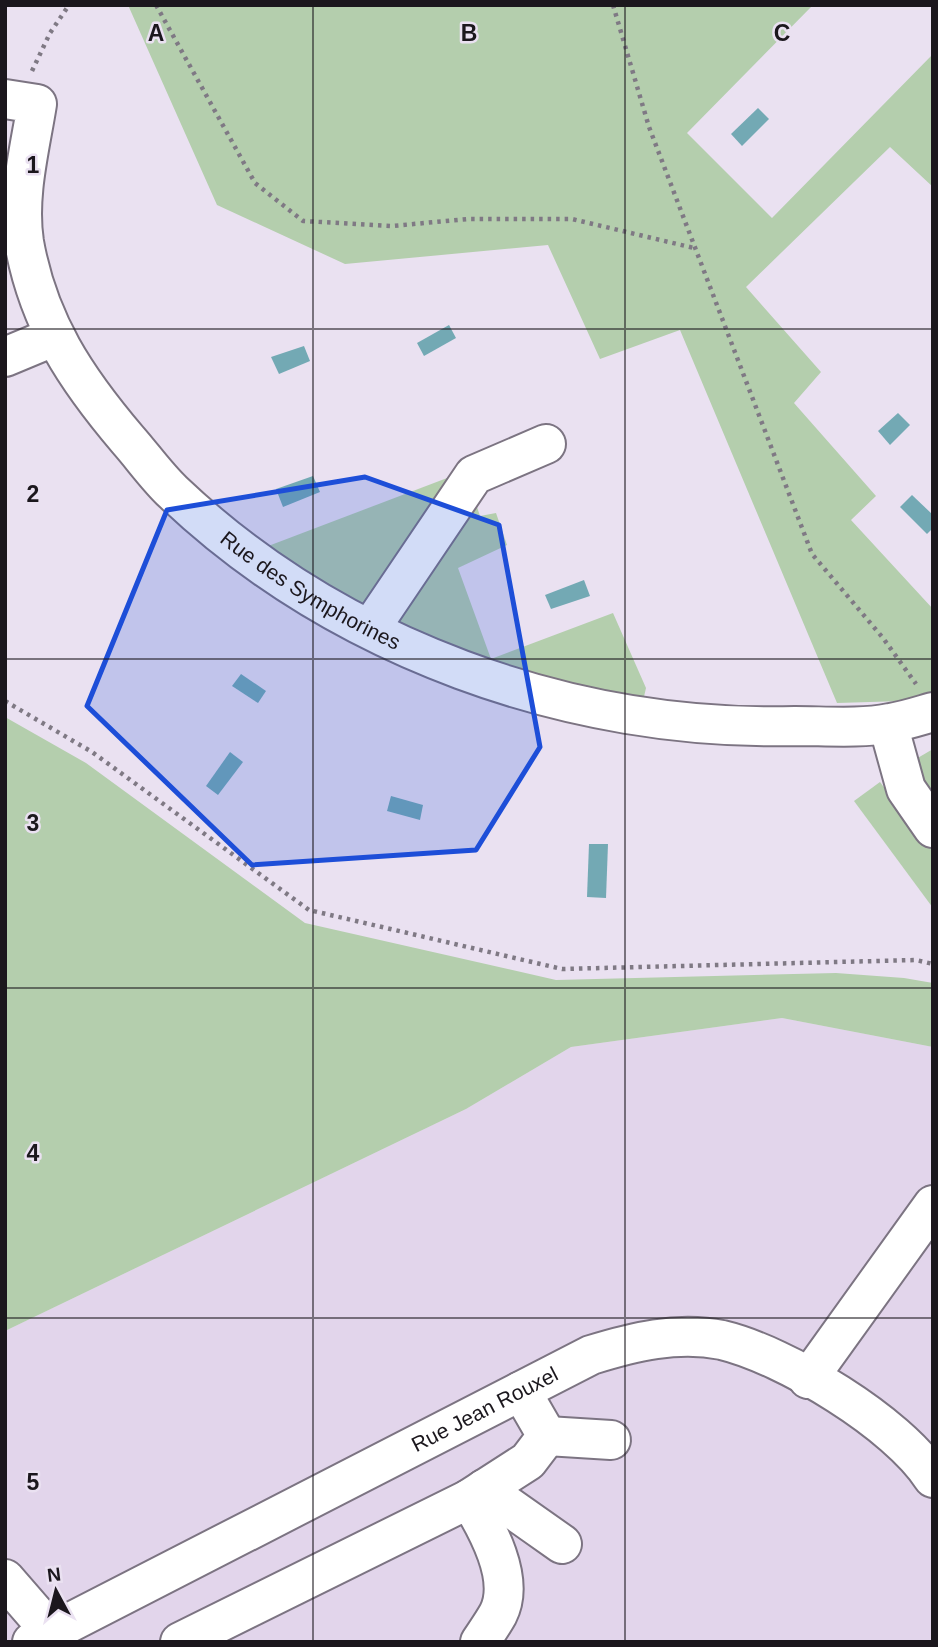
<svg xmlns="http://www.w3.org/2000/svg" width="938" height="1647" viewBox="0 0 938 1647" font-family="Helvetica,sans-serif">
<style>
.built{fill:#e2d5eb}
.green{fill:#b4cead}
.water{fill:#73a9b4}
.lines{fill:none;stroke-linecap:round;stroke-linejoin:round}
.minor-casing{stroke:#7c7482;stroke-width:42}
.path{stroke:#7f7984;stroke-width:4.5;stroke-dasharray:3.5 5;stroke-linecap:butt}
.minor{stroke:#fff;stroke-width:38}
.marked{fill:#1d4ed8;fill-opacity:0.2;stroke:#1d4ed8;stroke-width:5;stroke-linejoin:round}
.grid{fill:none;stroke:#1b171d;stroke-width:2;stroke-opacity:0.55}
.labels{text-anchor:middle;stroke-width:5;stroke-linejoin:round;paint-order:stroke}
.street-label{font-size:21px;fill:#1b171d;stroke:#eae1f1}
.grid-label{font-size:23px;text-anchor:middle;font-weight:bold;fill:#1b171d;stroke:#eae1f1;stroke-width:5;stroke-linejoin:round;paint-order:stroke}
</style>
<rect width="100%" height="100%" fill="#eae1f1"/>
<!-- built -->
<path class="built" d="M782,1018L933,1047V1642H5V1331L466,1109L571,1047Z"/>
<!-- green -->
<g class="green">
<path d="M128,5H813L687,133L772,218L933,54V187L890,147L746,287L821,372L794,403L876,496L851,520L933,609V692L903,701L837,703L680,330L600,359L548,245L345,264L217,205Z"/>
<path d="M455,475L370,610L263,548Z"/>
<path d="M472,492L480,516L496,513L507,545L458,568L491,659L613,613L646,688L643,701L540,682L390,624Z"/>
<path d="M5,717L86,763L305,923L556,980L836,973L904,978L933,983V1047L782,1018L571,1047L466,1109L5,1331Z"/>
<path d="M933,749V804L904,766Z"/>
<path d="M880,782L933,852V908L854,801Z"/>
</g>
<!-- water -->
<g class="water">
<path d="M758,108L769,119L742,146L731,134Z"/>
<path d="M449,325L456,338L424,356L417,343Z"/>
<path d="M304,346L310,361L279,374L271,357Z"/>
<path d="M898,413L910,425L890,445L878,431Z"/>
<path d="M313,476L320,492L283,507L276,489Z"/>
<path d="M912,495L933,515V528L927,534L900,507Z"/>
<path d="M584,580L590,596L551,609L545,595Z"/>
<path d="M241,674L266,691L258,703L232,686Z"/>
<path d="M230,752L243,762L218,795L206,786Z"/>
<path d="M391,796L423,805L420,820L387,811Z"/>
<path d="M589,844H608L606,898L587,897Z"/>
</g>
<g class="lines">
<!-- minor casing -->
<g class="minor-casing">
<g id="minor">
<path id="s1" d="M5,99L37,104C30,148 17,196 24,242C38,322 76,379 128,440C143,457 157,477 173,492C337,648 571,732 795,726C826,726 860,729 890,723C904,721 919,716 933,712"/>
<path d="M5,357L53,337"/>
<path d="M370,629L474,475L546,444"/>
<path d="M888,724L906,789L933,828"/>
<path d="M808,1379L933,1205"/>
<path d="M547,1436L611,1440"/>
<path d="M484,1489L562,1544"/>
<path d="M469,1499L528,1461L547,1436L521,1391"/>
<path d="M5,1579L51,1632"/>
<path id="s2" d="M32,1642L591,1355C633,1342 677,1331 722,1340C785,1355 898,1423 933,1478"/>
<path d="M180,1642L469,1499C487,1528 516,1579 498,1614C493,1623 486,1633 480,1642"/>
</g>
</g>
<!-- path -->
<g class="path">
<path d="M156,5L255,183L303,221L392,226L468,219H572L694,248"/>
<path d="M613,5L649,127L812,554L883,638L916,684"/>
<path d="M32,71L50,33L69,5"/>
<path d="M5,701L92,752L309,910L562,969L916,960L933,964"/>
</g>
<!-- minor -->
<use href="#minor" class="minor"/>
</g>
<!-- marked area -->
<path class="marked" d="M365,477L499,525L540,747L476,850L252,865L87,706L167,510Z"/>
<!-- grid -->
<path class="grid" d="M313,5V1642M625,5V1642M5,329H933M5,659H933M5,988H933M5,1318H933"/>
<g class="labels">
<!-- street labels -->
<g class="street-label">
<text dy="7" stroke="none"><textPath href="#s1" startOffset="637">Rue des Symphorines</textPath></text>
<text dy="7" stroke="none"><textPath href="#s2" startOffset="509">Rue Jean Rouxel</textPath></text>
</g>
</g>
<g class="grid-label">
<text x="156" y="41">A</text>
<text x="469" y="41">B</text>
<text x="782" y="41">C</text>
<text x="33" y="173">1</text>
<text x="33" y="502">2</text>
<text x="33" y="831">3</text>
<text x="33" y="1161">4</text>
<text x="33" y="1490">5</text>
</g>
<!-- border -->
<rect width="938" height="1647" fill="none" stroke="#1b171d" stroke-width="14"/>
<!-- north arrow -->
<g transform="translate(56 1591) rotate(353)" stroke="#eae1f1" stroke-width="5" paint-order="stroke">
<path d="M0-5L12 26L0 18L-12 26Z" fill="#1b171d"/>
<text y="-10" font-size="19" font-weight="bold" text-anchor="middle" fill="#1b171d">N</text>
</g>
</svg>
